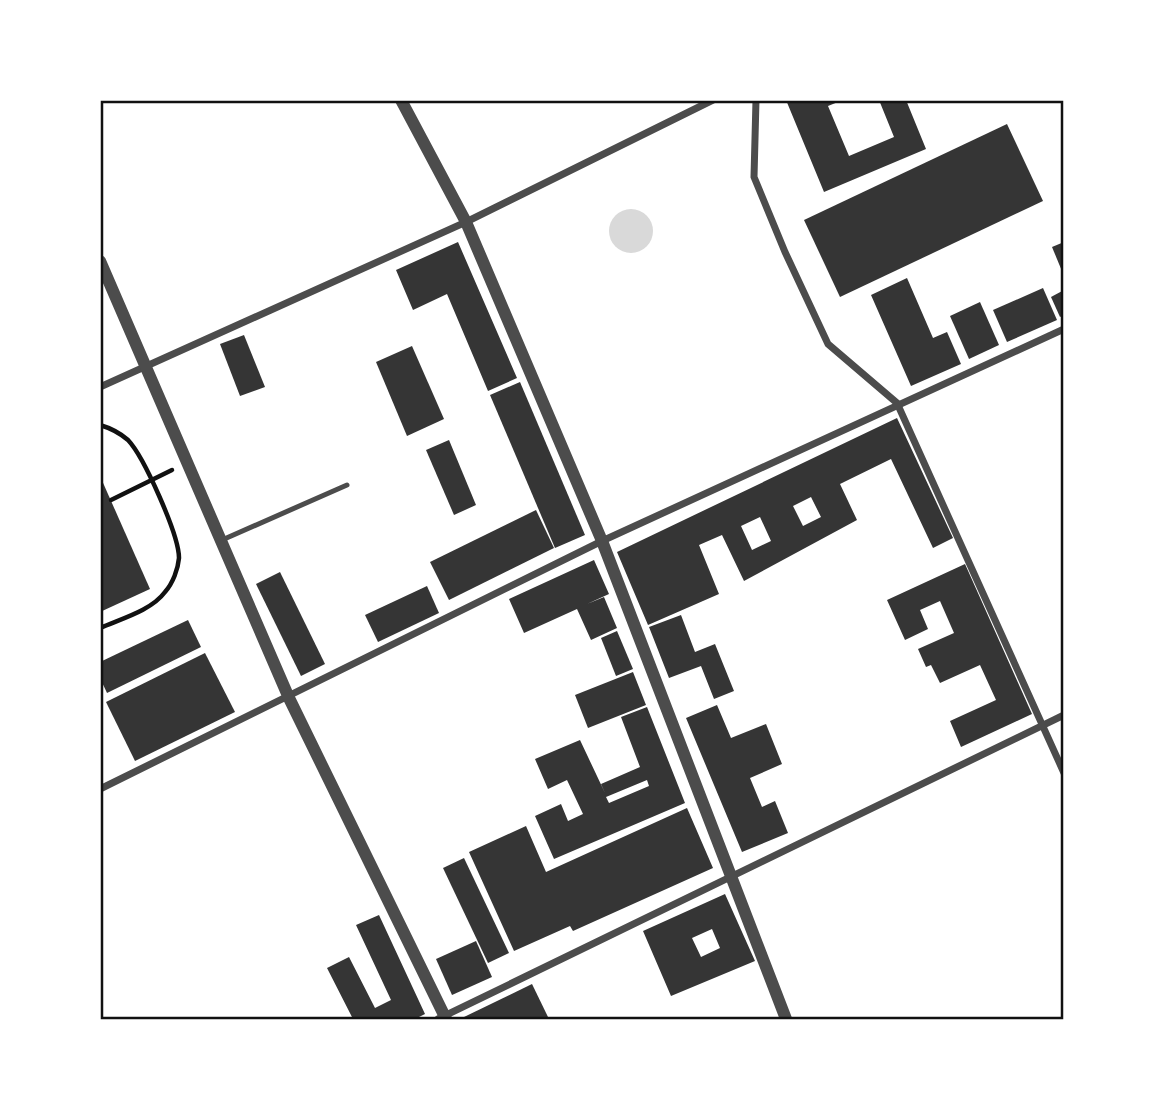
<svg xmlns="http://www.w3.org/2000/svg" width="1164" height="1119" viewBox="0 0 1164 1119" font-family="Literata,serif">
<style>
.water{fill:#d9d9d9}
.building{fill:#353535;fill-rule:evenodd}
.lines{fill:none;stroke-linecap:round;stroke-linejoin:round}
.path{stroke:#111;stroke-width:4.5}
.service{stroke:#4c4c4c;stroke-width:5}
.minor{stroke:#4c4c4c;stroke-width:7}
.tertiary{stroke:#4c4c4c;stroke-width:12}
.neatline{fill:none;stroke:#111;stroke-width:2.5}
</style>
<rect width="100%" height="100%" fill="#fff"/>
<!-- water -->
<circle class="water" cx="631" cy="231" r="22"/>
<!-- building -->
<g class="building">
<path d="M786,100H843L828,106L849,156L894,137L879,100H906L926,149L824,192Z"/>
<path d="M1007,124L1043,201L840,297L804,220Z"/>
<path d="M458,242L517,378L488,391L447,294L413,310L396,270Z"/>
<path d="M1064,242V276L1052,247Z"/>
<path d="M907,278L933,338L947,332L961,364L911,386L871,295Z"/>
<path d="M1043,288L1057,320L1007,342L993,310Z"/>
<path d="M1064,290V315L1060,317L1051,297Z"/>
<path d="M980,302L999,345L969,359L950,316Z"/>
<path d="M244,335L265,387L240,396L220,344Z"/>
<path d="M412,346L444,419L407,436L376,362Z"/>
<path d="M520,382L585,535L555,548L490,395Z"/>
<path d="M897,418L953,538L933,548L891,459L840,484L857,520L744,581L722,535L699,545L719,594L648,625L617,552ZM811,497L821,517L803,526L793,506ZM760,517L771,541L752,550L741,526Z"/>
<path d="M449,440L476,505L454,515L426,450Z"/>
<path d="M100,476L150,589L100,612Z"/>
<path d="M536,510L554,548L449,600L430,562Z"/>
<path d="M594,560L609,594L587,604L604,597L617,628L591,640L577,609L524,633L509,599Z"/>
<path d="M965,564L1032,714L961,747L950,721L996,700L980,665L940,683L931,665L926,667L918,649L954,633L940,601L920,610L928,629L905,640L887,600Z"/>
<path d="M280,572L325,664L301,676L256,584Z"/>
<path d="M427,586L439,613L378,642L365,615Z"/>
<path d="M681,615L695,652L715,644L734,691L714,699L701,666L669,678L649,627Z"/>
<path d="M188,620L201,647L107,693L100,678V662Z"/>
<path d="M617,631L633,669L616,676L601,638Z"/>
<path d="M205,653L235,712L135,761L106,702Z"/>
<path d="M633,672L646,705L588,728L575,695Z"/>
<path d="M717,705L731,738L766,724L782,764L750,778L762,807L775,801L788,833L742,852L686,718Z"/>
<path d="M647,707L685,803L554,859L535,816L561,804L568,821L583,814L567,780L548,789L535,759L580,740L605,793L601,784L640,767L621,717ZM647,780L649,786L609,803L606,797Z"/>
<path d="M687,808L713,868L573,931L570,926L514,951L469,852L526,826L546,872Z"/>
<path d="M464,858L509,953L488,963L443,868Z"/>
<path d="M725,894L755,961L671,996L643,931ZM712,929L720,948L701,957L692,938Z"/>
<path d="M379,915L425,1014L415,1019H353L327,968L349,957L375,1008L391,1000L356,925Z"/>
<path d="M476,941L492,977L452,995L436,959Z"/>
<path d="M532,984L549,1019H465L464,1017Z"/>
</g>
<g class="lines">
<!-- path -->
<g class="path">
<path d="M100,425C110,428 120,433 128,440C144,457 179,535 179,558C178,569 173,583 165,592C151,611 120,619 100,628"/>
<path d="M111,500L172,470"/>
</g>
<!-- service -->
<path class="service" d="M222,540L347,485"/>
<!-- minor -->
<g class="minor">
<path d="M756,100L754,177L785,252L828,344L897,403L1064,773"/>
<path d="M100,387L466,222L713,100"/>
<path d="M100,789L602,541L1064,329"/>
<path d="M438,1019L1064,715"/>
</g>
<!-- tertiary -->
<g class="tertiary">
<path d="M401,100L466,222L602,541L786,1019"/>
<path d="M100,261L289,698L446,1019"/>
</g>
</g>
<!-- border -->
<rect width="1164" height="1119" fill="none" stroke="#ffffff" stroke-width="203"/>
<rect x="102" y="102" width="960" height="916" class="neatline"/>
</svg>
